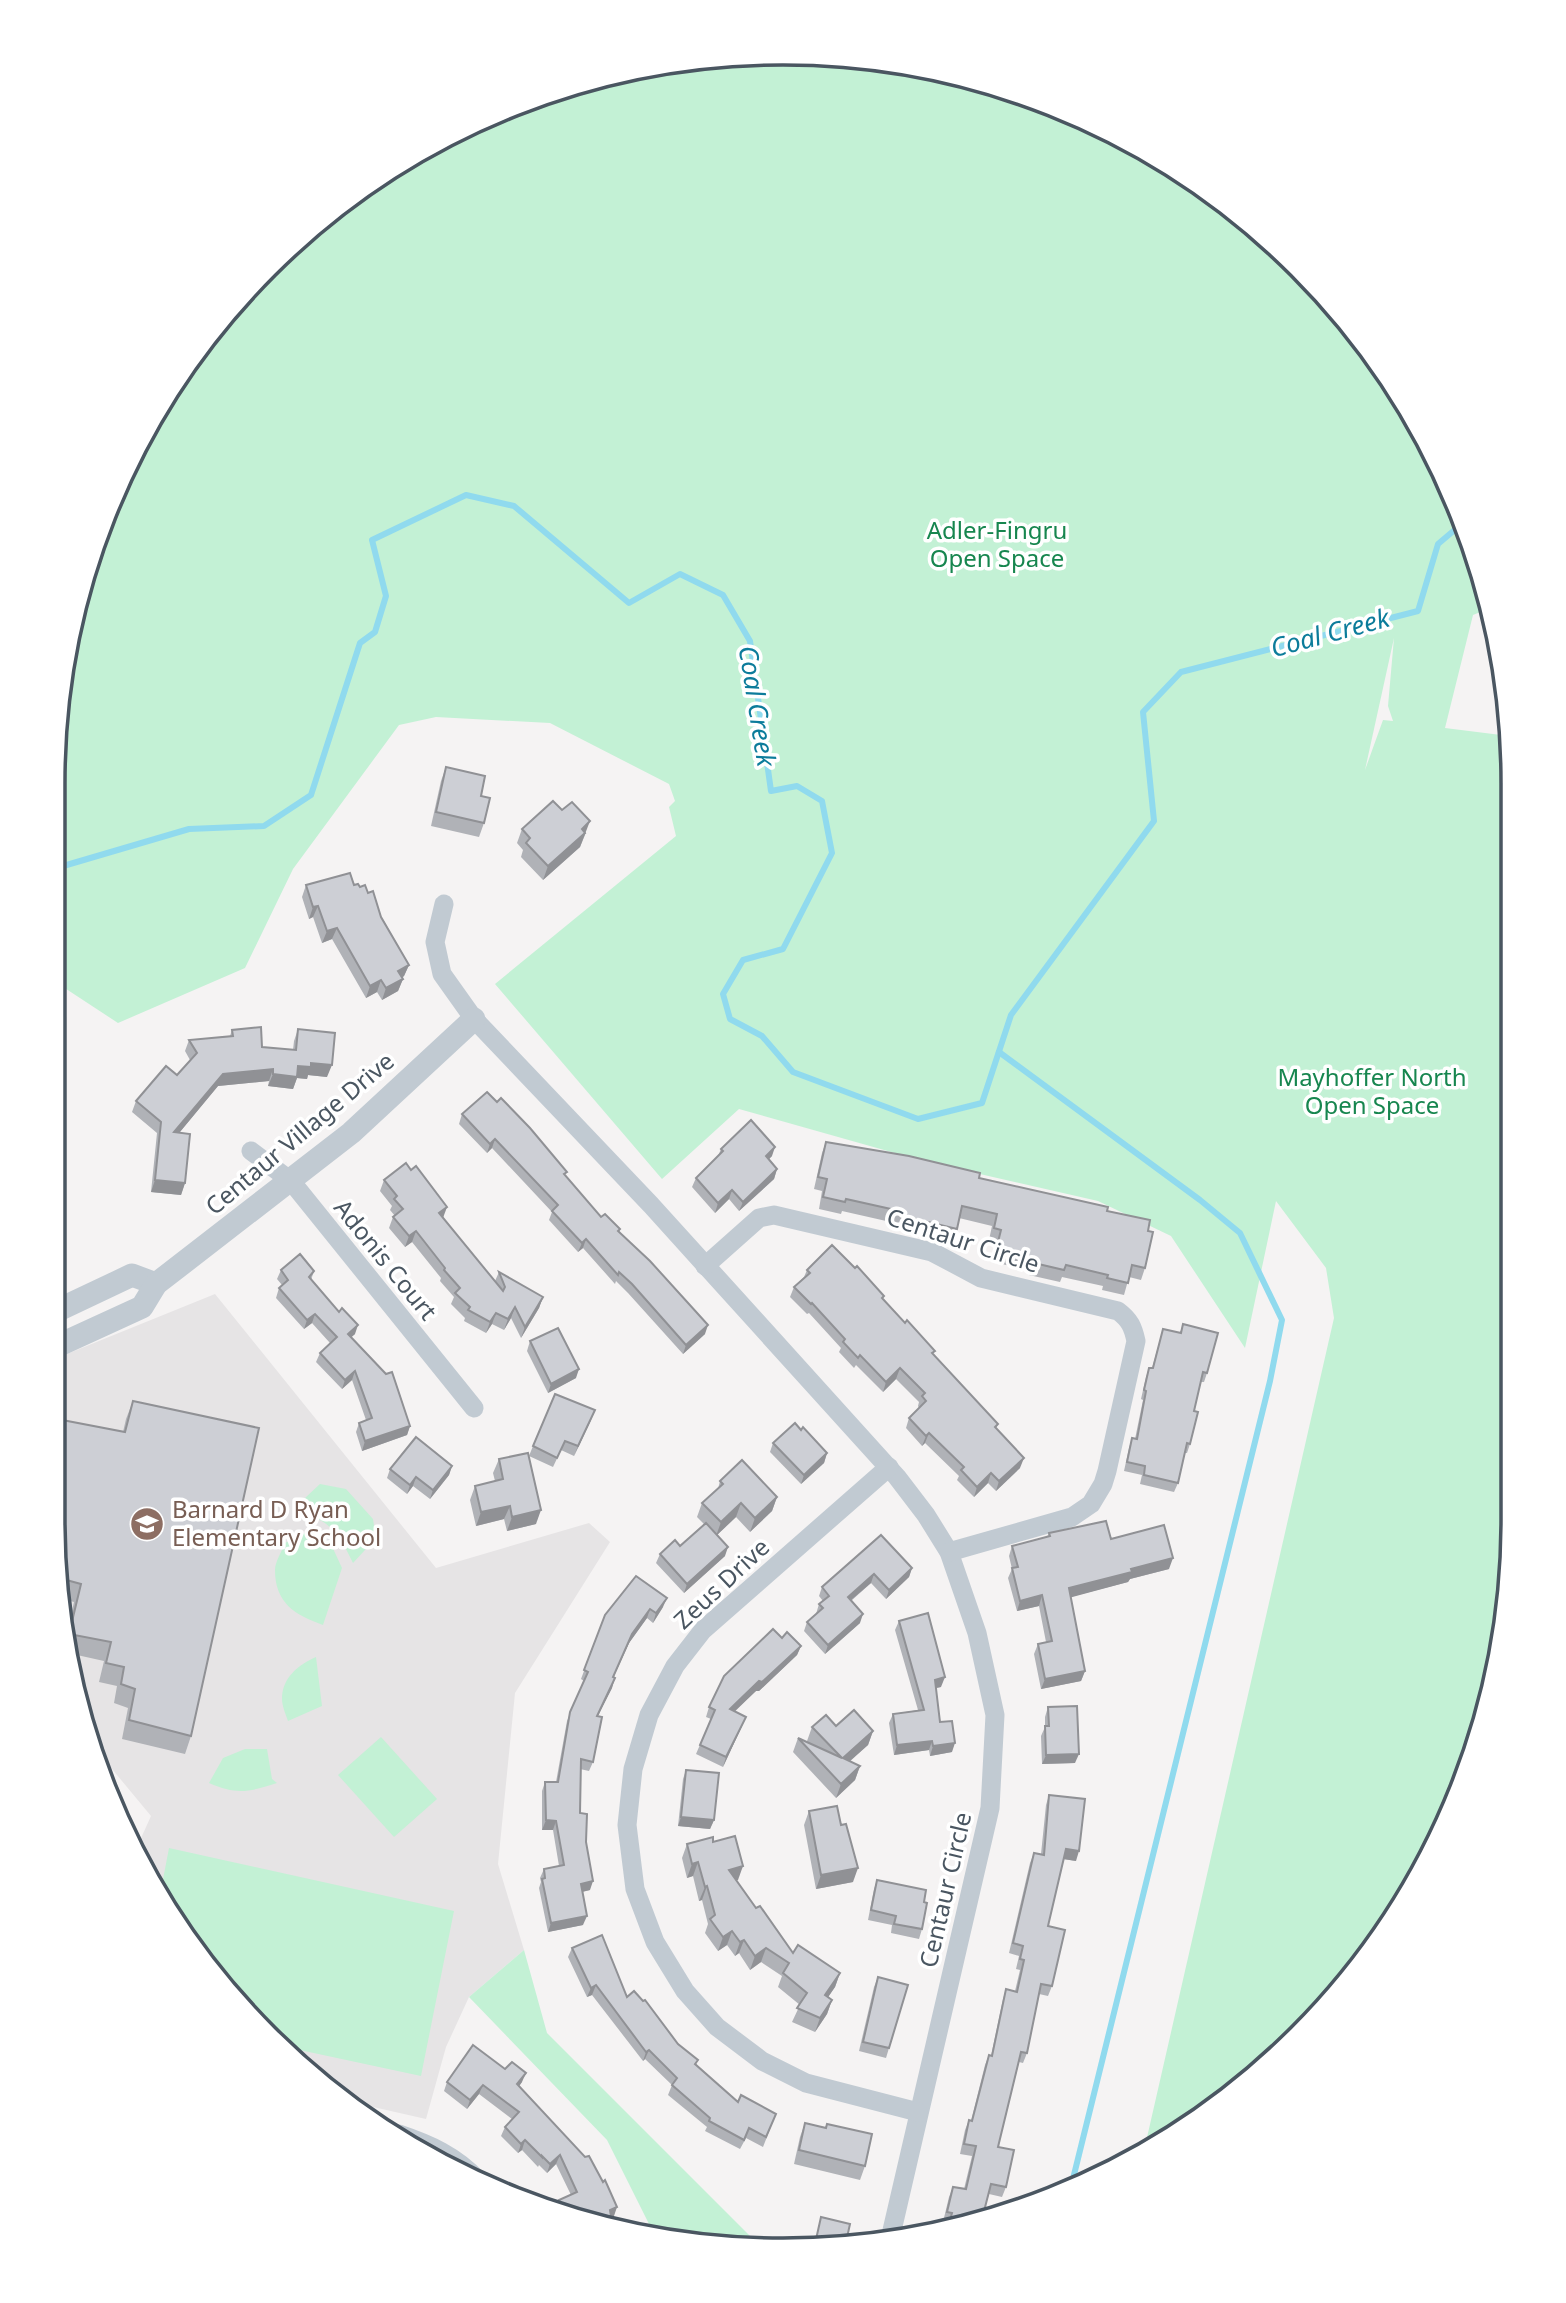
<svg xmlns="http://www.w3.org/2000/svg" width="1566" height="2303" viewBox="0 0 1566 2303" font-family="'Noto Sans',sans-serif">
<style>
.education{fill:#e6e4e5}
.green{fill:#c3f1d5;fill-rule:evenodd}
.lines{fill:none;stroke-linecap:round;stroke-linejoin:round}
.stream{stroke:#90daee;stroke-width:6}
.minor{stroke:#c1cad2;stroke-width:19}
.tertiary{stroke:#c1cad2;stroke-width:23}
.wall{fill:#b0b2b7}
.shaded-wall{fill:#909195}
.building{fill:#cdcfd5;stroke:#909195;stroke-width:2}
.labels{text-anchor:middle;stroke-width:7;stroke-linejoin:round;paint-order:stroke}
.park-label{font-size:24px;fill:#17864f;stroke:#fff}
.street-label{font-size:24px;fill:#4a5661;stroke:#fff}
.education-label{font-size:24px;fill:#785e54;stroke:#fff;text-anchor:start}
.water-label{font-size:26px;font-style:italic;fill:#0c7c9b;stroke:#fff}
.rim{fill:none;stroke:#4a5661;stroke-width:3.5}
</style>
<rect width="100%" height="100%" fill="#f5f3f3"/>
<!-- education -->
<path class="education" d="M215,1294L436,1568L589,1523L610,1542L515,1693L498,1864L524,1950L469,1997L446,2047L426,2119L338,2099L234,2002L176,1926L137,1847L151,1816L88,1740L59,1616L57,1358Z"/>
<!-- green -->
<g class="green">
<path d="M783,53L925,66L1062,108L1189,175L1299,266L1390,377L1458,503L1490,608L1473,615L1445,728L1509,736L1514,783V1520L1500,1662L1438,1843L1390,1926L1300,2036L1143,2155L1334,1318L1326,1268L1276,1201L1245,1348L1171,1236L1098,1201L923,1161L739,1109L662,1179L495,984L676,836L669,807L675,801L669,784L550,723L436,717L399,725L293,869L245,968L118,1023L54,981L53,783L66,641L128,460L203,339L266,267L377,176L503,108L640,67ZM1394,638L1388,706L1393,721L1383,720L1365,770Z"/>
<path d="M320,1484L346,1489L373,1519L376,1538L353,1563C340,1536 333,1523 304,1513L305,1498Z"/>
<path d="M305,1533L330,1542L342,1568L323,1625C295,1615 275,1603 275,1570C275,1562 282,1551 285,1543Z"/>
<path d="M316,1657L322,1706L288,1721C286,1715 282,1706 282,1699C282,1678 298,1665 316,1657Z"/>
<path d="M381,1737L437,1799L394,1837L338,1775Z"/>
<path d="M245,1749H267L272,1779L277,1783C250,1792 236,1795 209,1783L223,1758Z"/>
<path d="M169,1848L454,1911L421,2076L281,2046L234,2002L176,1926L160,1895Z"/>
<path d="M524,1950L547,2033L761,2247L735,2249L655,2236L607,2140L469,1997Z"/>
</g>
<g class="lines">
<!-- stream -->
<g class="stream">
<path d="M53,869L189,829L264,826L311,795L360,643L375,632L386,596L372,540L466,495L514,506L629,603L680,574L723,595L750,641L771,791L797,786L822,801L832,853L783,949L743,960L723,994L730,1019L762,1036L793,1072L918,1119L982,1103L1011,1015L1154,821L1143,712L1181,672L1418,611L1438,544L1464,522"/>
<path d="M999,1052L1200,1200L1240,1233L1282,1320L1270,1381L1070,2191"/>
</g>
<!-- minor -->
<g class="minor">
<path d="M444,904L435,942L442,974L474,1019L651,1205L897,1477L926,1515L949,1552L977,1633L995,1715L990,1808L890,2239"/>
<path d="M251,1151L291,1181L474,1408"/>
<path d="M705,1266L759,1218L774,1215L932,1252L981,1278L1118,1311C1130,1320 1133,1327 1136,1341L1107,1471L1103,1484L1091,1504L1072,1517L949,1552"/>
<path d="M889,1467L703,1630L675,1666L649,1715L633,1769L627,1825L635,1889L655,1942L685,1991L717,2027L762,2061L806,2083L918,2112"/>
<path d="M399,2134C429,2144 456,2156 478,2180"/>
</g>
<!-- tertiary -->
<g class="tertiary">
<path d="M56,1311L132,1275L156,1284"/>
<path d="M57,1346L142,1307L156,1284L351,1133L474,1019"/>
</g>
</g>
<!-- wall -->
<g class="wall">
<path d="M446,767L481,796L484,823L479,837L431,826L441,781Z"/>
<path d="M522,829L585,835L580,847L543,880L521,857L523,850L517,843Z"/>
<path d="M306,885H354L368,893L409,965L404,976L402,978L403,979L398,991L382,1000L377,992L366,998L332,939L322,943L313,917L309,919L302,897Z"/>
<path d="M298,1029L327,1077L308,1075L307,1079L297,1078L293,1089L268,1086L269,1081L218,1086L179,1133L185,1183L181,1195L151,1192L157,1133L132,1112L136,1101L177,1075L190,1060L185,1051L189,1040L230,1036L232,1030L262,1047L293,1050L294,1041Z"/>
<path d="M462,1114L565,1176L601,1217L620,1229L619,1232L705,1334L683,1354L628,1293L616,1281L615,1284L583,1248L578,1252L549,1220L552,1212L492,1148L487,1153L459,1124Z"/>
<path d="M826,1142L979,1178L1107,1211L1148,1231L1145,1268L1141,1280L1129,1277L1124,1295L1102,1290L1103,1286L1062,1277L1060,1282L1029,1275L1030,1270L992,1262L996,1242L989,1240L992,1226L959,1218L953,1240L894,1227L895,1223L842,1211L841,1214L819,1209L822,1191L814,1189L822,1153Z"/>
<path d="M721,1149L772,1156L769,1159L777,1169L774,1179L739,1211L729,1199L715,1213L692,1187L696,1178L718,1156Z"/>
<path d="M384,1180L443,1218L495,1281L499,1272L543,1297L539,1308L521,1338L511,1318L504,1330L492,1324L486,1333L464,1321L465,1318L451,1304L454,1297L440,1281L441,1278L412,1242L405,1247L389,1228L393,1217L395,1216L390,1210L392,1206L380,1191Z"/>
<path d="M281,1270L314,1271L311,1280L355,1334L351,1337L410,1426L407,1435L362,1451L356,1432L359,1423L366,1420L352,1380L342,1389L316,1362L320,1353L330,1343L312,1323L304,1329L276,1298L279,1288L282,1285L277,1279Z"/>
<path d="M807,1270L884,1296L883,1299L998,1424L996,1429L1020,1468L996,1491L988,1483L974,1497L957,1480L959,1476L925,1443L922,1446L906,1428L909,1418L919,1408L918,1406L919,1402L896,1379L883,1392L856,1365L854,1368L839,1352L841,1348L809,1313L807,1314L790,1297L794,1287L804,1277Z"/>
<path d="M1183,1324L1207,1373L1204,1382H1201L1194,1411L1190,1444L1187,1453H1184L1178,1483L1174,1492L1140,1484L1142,1475L1124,1471L1129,1448L1132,1438L1135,1439L1143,1400L1141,1399L1146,1377L1149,1368H1152L1163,1329L1180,1333Z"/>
<path d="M530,1341L576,1378L548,1393L527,1351Z"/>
<path d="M133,1401L191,1736L185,1754L122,1739L128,1708L114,1703L117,1686L99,1682L104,1661L68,1653L65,1642L74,1602L59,1598L57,1419L123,1432L126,1419Z"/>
<path d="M591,1420L574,1456L561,1450L553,1467L529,1456L533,1446Z"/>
<path d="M801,1430L827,1453L824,1463L801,1484L770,1452L773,1443Z"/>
<path d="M499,1459L536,1524L507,1531L504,1519L476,1526L470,1500L475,1486L495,1481L493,1473Z"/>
<path d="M452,1466L449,1475L430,1499L413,1486L407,1494L387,1478L390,1469Z"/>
<path d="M720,1481L777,1497L772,1511L750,1532L736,1517L717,1535L725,1556L684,1593L656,1563L660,1554L680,1546L704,1524L697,1517L702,1503L718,1489Z"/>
<path d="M1049,1533L1111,1539L1169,1569L1130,1579L1128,1582L1070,1597L1085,1671L1081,1681L1041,1689L1034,1654L1038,1644L1046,1642L1039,1606L1017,1611L1008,1578L1012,1569L1009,1556L1012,1546L1047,1537Z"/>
<path d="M881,1535L912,1568L909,1577L886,1599L871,1583L851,1601L860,1623L825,1654L804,1631L807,1622L816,1614L819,1604L823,1601L819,1596L822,1587Z"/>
<path d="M663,1607L653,1623L647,1618L629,1643L613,1678L612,1688L598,1716L593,1762L589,1771L580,1769V1813L586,1842L590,1890L582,1892L583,1925L548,1932L539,1888L541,1882L540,1878L544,1869L559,1866L553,1830H542V1791L545,1782H556L567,1721L584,1681L581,1679L605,1615Z"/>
<path d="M899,1621L941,1687L936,1688L940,1722L952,1752L930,1756L929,1750L894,1755L889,1723L893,1714L918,1710L895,1630Z"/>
<path d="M782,1638L801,1646L797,1655L759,1691H756L734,1711L742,1726L723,1767L696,1754L711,1719L706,1717L709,1707Z"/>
<path d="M1048,1707L1075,1763L1042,1764L1041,1736L1045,1727V1717Z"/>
<path d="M836,1726L873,1731L868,1745L849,1761L860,1766L855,1780L836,1798L793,1752L798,1738L808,1743L807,1741L812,1727Z"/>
<path d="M686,1770L714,1820L710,1829L678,1826L683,1779Z"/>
<path d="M1049,1795L1076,1861L1064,1859L1048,1926L1052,1986L1048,1996L1039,1994L1027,2053L1023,2063L1019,2062L998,2147L1006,2187L1002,2197L989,2194L982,2219L946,2230L948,2223L943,2222L949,2197L953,2187L964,2189L972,2156L960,2154L965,2130L969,2120L971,2121L985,2065L989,2055L991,2056L1003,1999L1006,1989L1015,1991L1020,1970L1016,1969L1019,1956L1009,1953L1030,1863L1034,1853L1041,1854L1046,1805Z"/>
<path d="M809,1811L853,1882L816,1889L804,1825Z"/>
<path d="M713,1842L738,1880H736L756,1908L793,1953L840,1973L835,1987L828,1997L832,2000L827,2014L815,2032L792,2022L800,2005L778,1987L782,1976L761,1962L750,1970L739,1953L735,1956L727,1945L718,1951L705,1933L708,1924L702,1900L699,1901L693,1876L687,1878L682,1858L687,1844Z"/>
<path d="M877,1880L924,1902L922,1929L919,1939L891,1933L892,1925L868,1920L874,1889Z"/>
<path d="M572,1948L627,1997L678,2044L698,2060L696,2065L738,2102L776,2114L763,2147L746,2138L740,2149L705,2131L707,2127L668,2095L672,2085L645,2059L643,2061L592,1995L587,1997L568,1957Z"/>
<path d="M878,1977L889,2048L886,2058L859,2051L874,1987Z"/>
<path d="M447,2082H522L519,2086L614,2216L594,2226L557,2213L555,2210L559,2200L571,2195L556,2164L547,2173L539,2165L538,2167L522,2150L518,2153L501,2136L505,2127L512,2119L479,2094L467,2109L444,2091Z"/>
<path d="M805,2123L865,2166L860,2180L794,2164L800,2137Z"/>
</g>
<!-- shaded-wall -->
<g class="shaded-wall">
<path d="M590,821L580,847L543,880L548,866L582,829Z"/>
<path d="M318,906L313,917L309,919L313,907Z"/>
<path d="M337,928L332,939L322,943L327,931Z"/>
<path d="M409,965L404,976L394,982L398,971Z"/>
<path d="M403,979L398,991L382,1000L386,988Z"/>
<path d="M381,980L377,992L366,998L370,986Z"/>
<path d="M311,1063L332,1065L327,1077L308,1075L307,1079L297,1078L293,1089L268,1086L273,1074L298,1066Z"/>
<path d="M273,1069L269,1081L218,1086L170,1144L174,1132L223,1074Z"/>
<path d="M495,1139L492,1148L487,1153L490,1144Z"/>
<path d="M775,1147L772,1156L763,1165L766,1156Z"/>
<path d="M777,1169L774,1179L739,1211L743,1202Z"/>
<path d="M155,1180L185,1183L181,1195L151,1192Z"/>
<path d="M732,1190L729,1199L715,1213L718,1203Z"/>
<path d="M447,1207L443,1218L439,1213Z"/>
<path d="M416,1231L412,1242L405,1247L409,1236Z"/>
<path d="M586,1239L583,1248L578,1252L582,1243Z"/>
<path d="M61,1246L58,1255L56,1256V1248Z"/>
<path d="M543,1297L539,1308L521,1338L525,1327Z"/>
<path d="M515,1307L511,1318L504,1330L508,1319Z"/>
<path d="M496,1313L492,1324L486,1333L490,1322Z"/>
<path d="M315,1314L312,1323L304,1329L307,1320Z"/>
<path d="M358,1325L355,1334L345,1343L348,1334Z"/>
<path d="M708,1325L705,1334L683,1354L686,1345Z"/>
<path d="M900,1368L896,1379L883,1392L886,1382Z"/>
<path d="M579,1369L576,1378L548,1393L551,1384Z"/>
<path d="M355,1371L352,1380L342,1389L345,1380Z"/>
<path d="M595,1410L591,1420L574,1456L578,1446Z"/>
<path d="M410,1426L407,1435L362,1451L365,1441Z"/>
<path d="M929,1433L925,1443L922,1446L926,1436Z"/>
<path d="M827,1453L824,1463L801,1484L804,1475Z"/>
<path d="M1024,1458L1020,1468L996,1491L999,1481Z"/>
<path d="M452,1466L449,1475L430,1499L433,1490Z"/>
<path d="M991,1473L988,1483L974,1497L977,1487Z"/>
<path d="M416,1477L413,1486L407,1494L410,1485Z"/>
<path d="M777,1497L772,1511L750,1532L755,1518Z"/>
<path d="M741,1503L736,1517L716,1536L721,1522Z"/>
<path d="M510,1506L504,1519L476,1526L481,1512Z"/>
<path d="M541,1510L536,1524L507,1531L512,1517Z"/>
<path d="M728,1547L725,1556L684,1593L687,1584Z"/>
<path d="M1173,1558L1169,1569L1130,1579L1128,1582L1065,1599L1069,1588L1131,1569Z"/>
<path d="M912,1568L909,1577L886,1599L889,1590Z"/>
<path d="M874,1574L871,1583L844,1606L848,1597Z"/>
<path d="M1042,1595L1039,1606L1017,1611L1020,1601Z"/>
<path d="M667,1598L663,1607L653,1623L656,1613Z"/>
<path d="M650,1609L647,1618L629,1643L609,1687L632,1634Z"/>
<path d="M863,1614L860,1623L825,1654L828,1645Z"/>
<path d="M801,1646L797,1655L759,1691H756L727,1719L730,1709L759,1681Z"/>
<path d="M1085,1671L1081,1681L1041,1689L1045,1679Z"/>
<path d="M945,1677L941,1687L931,1689L935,1680Z"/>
<path d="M615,1678L612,1688L593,1725L597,1716Z"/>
<path d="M746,1717L742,1726L723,1767L726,1757Z"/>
<path d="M873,1731L868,1745L838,1772L843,1758Z"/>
<path d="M932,1741L929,1750L894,1755L897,1745Z"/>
<path d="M955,1743L952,1752L930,1756L933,1746Z"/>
<path d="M1079,1754L1075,1763L1042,1764L1046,1755Z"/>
<path d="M860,1766L855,1780L836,1798L841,1784Z"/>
<path d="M681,1817L714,1820L710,1829L678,1826Z"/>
<path d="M546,1820L556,1821L553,1830H542Z"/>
<path d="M1066,1849L1079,1851L1076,1861L1063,1859Z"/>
<path d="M698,1862L693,1876L687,1878L692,1864Z"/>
<path d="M743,1866L738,1880L724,1884L729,1870Z"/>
<path d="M858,1868L853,1882L816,1889L821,1875Z"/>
<path d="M593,1881L590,1890L577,1893L581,1884Z"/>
<path d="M707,1886L702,1900L699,1901L705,1887Z"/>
<path d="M587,1916L583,1925L548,1932L551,1923Z"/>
<path d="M732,1931L727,1945L718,1951L723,1937Z"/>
<path d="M744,1940L739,1953L735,1956L740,1942Z"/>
<path d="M766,1948L761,1962L750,1970L755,1956Z"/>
<path d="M840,1973L835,1987L820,2009L825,1995Z"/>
<path d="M596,1985L592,1995L587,1997L591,1988Z"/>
<path d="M832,2000L827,2014L815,2032L820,2018Z"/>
<path d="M649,2050L645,2059L643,2061L646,2052Z"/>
<path d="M526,2073L522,2082L514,2093L517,2084Z"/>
<path d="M483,2085L479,2094L467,2109L470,2100Z"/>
<path d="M525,2140L522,2150L518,2153L521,2144Z"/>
<path d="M560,2155L556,2164L547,2173L550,2164Z"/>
<path d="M617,2207L614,2216L607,2219L610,2210Z"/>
</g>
<!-- building -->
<g class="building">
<path d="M446,767L485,776L481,796L490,798L484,823L436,812Z"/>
<path d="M553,801L562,810L572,802L590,821L582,829L585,833L548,866L526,843L530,838L522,829Z"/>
<path d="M350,873L354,885L358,884L360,887L365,885L368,893L373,891L381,917L409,965L398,971L403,979L386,988L381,980L370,986L337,928L327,931L318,906L313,907L306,885Z"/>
<path d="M261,1027L262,1047L296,1050L298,1029L335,1033L332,1065L311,1063V1067L298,1066L297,1077L273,1074V1069L223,1074L174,1132L190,1134L185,1183L155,1180L161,1122L136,1101L166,1066L177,1075L197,1053L189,1040L233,1036L232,1030Z"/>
<path d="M487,1092L497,1102L501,1098L530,1128L567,1172L564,1174L601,1217L605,1214L620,1229L618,1231L650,1261L708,1325L686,1345L632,1284L619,1272L618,1275L586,1239L582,1243L552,1211L558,1205L495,1139L490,1144L462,1114Z"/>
<path d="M751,1120L775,1147L766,1156L777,1169L743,1202L732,1190L718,1203L696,1178L723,1151L721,1149Z"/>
<path d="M826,1142L909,1156L980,1173L979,1178L1108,1207L1107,1211L1150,1220L1148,1231L1153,1232L1145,1268L1132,1265L1128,1283L1107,1278L1108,1275L1066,1265L1064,1270L1034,1263L1035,1258L996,1250L1001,1230L994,1228L997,1214L962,1206L957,1229L899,1215L900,1211L846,1199L845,1202L823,1197L827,1179L818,1177Z"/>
<path d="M406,1163L411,1170L416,1166L447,1207L439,1213L503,1291L505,1287L499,1272L543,1297L525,1327L515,1307L508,1319L496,1313L490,1322L468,1310L470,1307L455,1293L460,1288L444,1270L445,1268L416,1231L409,1236L393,1217L403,1209L394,1199L397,1196L384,1180Z"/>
<path d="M56,1231L61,1246L56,1248Z"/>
<path d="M832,1245L855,1268L857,1266L884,1296L882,1298L905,1323L907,1320L935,1351L932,1353L998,1424L995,1427L1024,1458L999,1481L991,1473L977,1487L961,1470L964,1467L929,1433L926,1436L909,1418L926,1401L922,1396L925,1393L900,1368L886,1382L860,1355L858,1358L843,1342L845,1339L812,1303L811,1304L794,1287L810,1273L807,1270Z"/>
<path d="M300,1254L314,1271L309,1277L339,1312L342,1308L358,1325L348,1334L386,1374L392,1372L410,1426L365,1441L359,1423L372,1418L355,1371L345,1380L320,1353L337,1337L315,1314L307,1320L279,1288L288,1280L281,1270Z"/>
<path d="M1183,1324L1218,1333L1207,1373L1203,1372L1194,1411L1198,1412L1190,1444L1187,1443L1178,1483L1144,1475L1145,1466L1127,1462L1132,1438L1137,1439L1146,1391L1144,1390L1149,1368H1153L1163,1329L1181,1333Z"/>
<path d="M558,1328L579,1369L551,1384L530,1341Z"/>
<path d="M555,1394L595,1410L578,1446L565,1441L557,1458L533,1446Z"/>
<path d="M133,1401L259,1428L191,1736L129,1720L135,1689L121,1684L124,1667L106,1663L111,1642L69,1634L81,1584L59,1578L57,1419L125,1432Z"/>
<path d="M795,1423L801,1430L803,1427L827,1453L804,1475L773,1443Z"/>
<path d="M416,1437L452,1466L433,1490L416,1477L410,1485L390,1469Z"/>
<path d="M528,1453L541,1510L512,1517L510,1506L481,1512L475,1486L503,1479L499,1459Z"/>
<path d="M742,1460L777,1497L755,1518L741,1503L721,1522L702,1503L723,1484L720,1481Z"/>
<path d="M1106,1521L1111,1539L1164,1525L1173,1558L1131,1569L1132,1572L1069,1588L1085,1671L1045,1679L1038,1644L1052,1641L1042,1595L1020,1601L1012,1568L1018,1567L1012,1546L1050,1536L1049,1533Z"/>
<path d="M706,1523L728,1547L687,1584L660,1554L675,1540L680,1546Z"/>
<path d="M881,1535L912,1568L889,1590L874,1574L848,1597L863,1614L828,1645L807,1622L823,1608L819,1604L829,1596L822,1587Z"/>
<path d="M636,1576L667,1598L656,1613L650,1609L632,1634L613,1677L615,1678L597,1716L602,1717L593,1762L581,1759L580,1813L587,1814L586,1842L593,1881L581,1884L587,1916L551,1923L542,1879L545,1878L544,1869L564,1865L556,1821L546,1820L545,1782H558L570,1712L588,1672L584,1670L605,1615Z"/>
<path d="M928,1613L945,1677L935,1680L940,1722L952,1721L955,1743L933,1746L932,1741L897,1745L893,1714L924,1710L899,1621Z"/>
<path d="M773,1629L782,1638L787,1632L801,1646L762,1682L759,1681L730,1709L746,1717L726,1757L700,1745L715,1710L709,1707L724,1676Z"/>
<path d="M1077,1706L1079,1754L1046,1755L1045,1726H1049L1048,1707Z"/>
<path d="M854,1710L873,1731L843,1758L860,1766L841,1784L798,1738L842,1758L812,1727L826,1715L836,1726Z"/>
<path d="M686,1770L719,1773L714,1820L681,1817Z"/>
<path d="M1049,1795L1085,1799L1079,1851L1066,1849L1048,1926L1065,1930L1052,1986L1041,1984L1027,2053L1021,2052L998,2147L1014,2150L1006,2187L991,2184L982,2219L947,2230L952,2213L947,2212L953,2187L966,2189L976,2146L964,2144L969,2120L972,2121L989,2055L992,2056L1006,1989L1017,1992L1024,1960L1020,1959L1023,1946L1013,1943L1034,1853L1044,1855Z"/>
<path d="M837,1806L841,1825L846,1824L858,1868L821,1875L809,1811Z"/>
<path d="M735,1836L743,1866L729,1870L756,1908L760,1906L793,1953L798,1945L840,1973L825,1995L832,2000L820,2018L797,2008L807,1993L783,1973L789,1963L766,1948L755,1956L744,1940L740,1942L732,1931L723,1937L710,1919L715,1915L707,1886L705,1887L698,1862L692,1864L687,1844L713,1837V1842Z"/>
<path d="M877,1880L926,1890L924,1902L927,1903L922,1929L894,1924L896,1916L871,1910Z"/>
<path d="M602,1935L627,1997L634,1991L643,2001L645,2000L678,2044L698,2060L695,2064L738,2102L741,2095L776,2114L766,2137L749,2128L744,2140L709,2121L710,2118L672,2085L677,2078L649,2050L646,2052L596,1985L591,1988L572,1948Z"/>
<path d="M878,1977L908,1985L889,2048L863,2042Z"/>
<path d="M473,2045L505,2069L512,2062L526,2073L517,2084L585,2157L589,2156L603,2182L605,2180L617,2207L610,2210L613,2229L594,2226L567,2216L559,2200L577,2192L560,2155L550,2164L542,2156V2157L525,2140L521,2144L505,2127L519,2112L483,2085L470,2100L447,2082Z"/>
<path d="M805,2123L826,2128L827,2124L872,2134L865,2166L799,2150Z"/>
<path d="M821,2217L850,2224L846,2242L815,2244Z"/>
</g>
<!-- icons -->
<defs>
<g id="school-disc" transform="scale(1.75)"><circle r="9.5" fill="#8d6e63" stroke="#fff"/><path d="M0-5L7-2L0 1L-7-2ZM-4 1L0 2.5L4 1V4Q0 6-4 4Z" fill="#fff"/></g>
</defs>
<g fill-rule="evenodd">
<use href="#school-disc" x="147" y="1524"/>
</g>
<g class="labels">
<!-- park labels -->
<g class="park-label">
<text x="997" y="539">Adler-Fingru<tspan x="997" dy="28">Open Space</tspan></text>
<text x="1372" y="1086">Mayhoffer North<tspan x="1372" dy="28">Open Space</tspan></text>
</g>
<!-- street labels -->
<g class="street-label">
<text transform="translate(300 1134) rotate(-40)" y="8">Centaur Village Drive</text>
<text transform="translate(963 1241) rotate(18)" y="8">Centaur Circle</text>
<text transform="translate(385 1260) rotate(51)" y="8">Adonis Court</text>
<text transform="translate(722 1584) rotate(-43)" y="8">Zeus Drive</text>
<text transform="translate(946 1890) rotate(-77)" y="8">Centaur Circle</text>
</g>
<!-- education labels -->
<g class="education-label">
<text x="172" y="1518">Barnard D Ryan<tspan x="172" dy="28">Elementary School</tspan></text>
</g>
<!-- water labels -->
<g class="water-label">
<text transform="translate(1330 633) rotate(-15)" y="9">Coal Creek</text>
<text transform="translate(757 706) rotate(81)" y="9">Coal Creek</text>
</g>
</g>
<!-- crop -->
<path d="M0 0H1566V2303H0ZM783 65H783A718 718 0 0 1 1501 783V1520A718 718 0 0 1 783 2238H783A718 718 0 0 1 65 1520V783A718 718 0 0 1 783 65Z" fill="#fff" fill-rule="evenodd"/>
<path class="rim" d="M783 65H783A718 718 0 0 1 1501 783V1520A718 718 0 0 1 783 2238H783A718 718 0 0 1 65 1520V783A718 718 0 0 1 783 65Z"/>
</svg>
